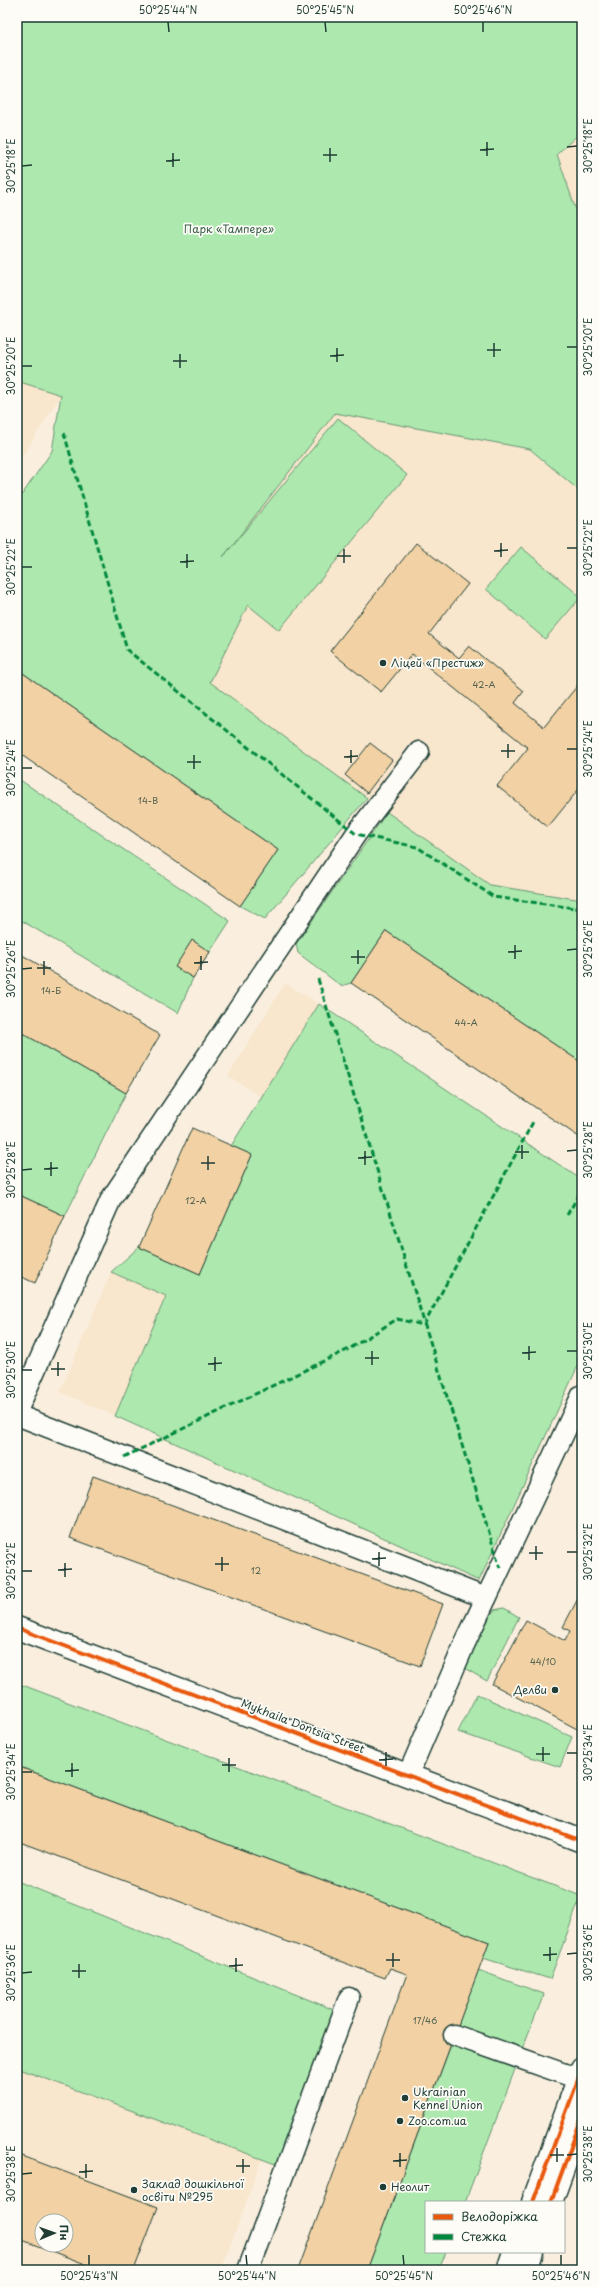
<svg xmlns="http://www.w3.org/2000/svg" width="599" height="2287" viewBox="0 0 599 2287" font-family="'Playpen Sans',sans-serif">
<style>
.built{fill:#f8e6cd;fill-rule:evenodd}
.green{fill:#ade9ae;stroke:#669371}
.building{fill:#f2d2a4;stroke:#1f3d34;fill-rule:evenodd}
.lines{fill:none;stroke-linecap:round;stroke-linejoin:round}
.service-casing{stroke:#1f3d34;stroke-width:23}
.minor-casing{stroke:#1f3d34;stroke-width:25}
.tertiary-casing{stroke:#1f3d34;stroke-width:25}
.service{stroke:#fdfcf7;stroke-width:20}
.minor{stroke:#fdfcf7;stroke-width:22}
.tertiary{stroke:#fdfcf7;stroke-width:22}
.quiet{stroke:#00873e;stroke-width:3;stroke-dasharray:6 3;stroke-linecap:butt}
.cycleway-casing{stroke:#fdfcf7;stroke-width:6}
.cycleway{stroke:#e8590c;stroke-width:4}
.ticks{fill:none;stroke:#1f3d34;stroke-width:1.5}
.poi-dot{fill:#1f3d34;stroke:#fdfcf7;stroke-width:1.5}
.labels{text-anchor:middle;stroke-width:3.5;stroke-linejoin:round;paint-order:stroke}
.number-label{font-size:9px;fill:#546250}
.park-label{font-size:11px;fill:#3b5f4c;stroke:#fdfcf7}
.poi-label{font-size:11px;fill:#1f3d34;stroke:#fdfcf7;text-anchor:start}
.street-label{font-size:11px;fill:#1f3d34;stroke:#fdfcf7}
.neatline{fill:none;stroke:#1f3d34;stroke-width:1.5}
.ticks-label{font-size:10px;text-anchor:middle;fill:#1f3d34}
</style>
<rect width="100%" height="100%" fill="#faefde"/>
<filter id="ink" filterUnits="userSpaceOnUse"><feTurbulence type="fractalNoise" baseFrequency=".025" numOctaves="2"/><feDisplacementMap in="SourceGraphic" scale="8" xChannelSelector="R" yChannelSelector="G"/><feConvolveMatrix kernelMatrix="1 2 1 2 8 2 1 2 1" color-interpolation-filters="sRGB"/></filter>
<g filter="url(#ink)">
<!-- built -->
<g class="built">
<path d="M582,131V228L557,154Z"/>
<path d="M17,381L61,395L17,465Z"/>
<path d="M335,412L530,449L582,493V900L490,885L377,806L157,643Z"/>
<path d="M285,983L319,1004L262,1097L228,1076Z"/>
<path d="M111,1272L166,1296L115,1416L60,1392Z"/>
<path d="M17,2068L262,2159L221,2270H17ZM42,2221H66V2245H42Z"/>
</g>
<!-- green -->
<g class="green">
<path d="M17,17H582V131L557,154L582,228V493L530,449L335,413L223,557L338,418L407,475L279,630L248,605L210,682L367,798L265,919L240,906L278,850L17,669V502L52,451L61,395L17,381Z"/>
<path d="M521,547L581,597L545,639L486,589Z"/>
<path d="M17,778L230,921L193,978L178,1013L17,918Z"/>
<path d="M387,812L490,885L582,900V1063L386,931L351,983L341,986L298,953L296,944Z"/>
<path d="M319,1004L582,1180V1357L479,1581L115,1416L166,1296L111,1272L139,1247L200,1274L252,1155L231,1146Z"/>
<path d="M17,1030L126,1093L65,1216L17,1194Z"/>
<path d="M504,1608L519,1617L487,1681L466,1669L465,1659L494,1610Z"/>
<path d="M17,1683L581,1896L550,1979L483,1958L489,1942L17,1766Z"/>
<path d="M477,1694L572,1737L560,1767L458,1732Z"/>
<path d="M17,1881L344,2014L286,2168L17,2068Z"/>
<path d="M478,1970L544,1994L521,2052L457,2028Z"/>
<path d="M452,2042L517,2064L465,2202H426V2252H446L439,2270H367Z"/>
</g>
<!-- building -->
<g class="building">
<path d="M416,543L468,584L429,634L459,658L469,646L524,691L515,703L544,727L582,680V785L548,827L497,786L528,748L412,654L381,692L330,651Z"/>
<path d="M17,669L278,850L240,906L17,752Z"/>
<path d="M370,743L392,760L367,793L345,775Z"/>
<path d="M386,931L582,1063V1139L351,983Z"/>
<path d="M192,940L210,952L193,978L175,967Z"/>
<path d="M17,952L160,1035L126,1093L17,1030Z"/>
<path d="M192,1128L252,1155L200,1274L139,1247Z"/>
<path d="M17,1194L65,1216L35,1283L17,1275Z"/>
<path d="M93,1476L443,1604L420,1666L70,1538Z"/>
<path d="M582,1591V1724L579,1730L492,1684L526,1620L565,1641L570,1631L563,1627Z"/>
<path d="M17,1766L489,1942L367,2270H298L407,1974L390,1968L385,1978L17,1841Z"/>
<path d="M17,2154L158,2207L134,2270H101L17,2238ZM42,2221H66V2245H42Z"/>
</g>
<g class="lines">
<!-- service casing -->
<g class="service-casing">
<g id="service">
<path d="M17,1411L111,1199L356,834L419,752"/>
<path d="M17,1415L486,1598"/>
<path d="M408,1775L465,1643L582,1395"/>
<path d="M454,2035L579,2079"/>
<path d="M248,2270L349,1998"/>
</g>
</g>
<!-- minor casing -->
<g class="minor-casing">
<path id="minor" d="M17,1628L582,1841"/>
</g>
<!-- tertiary casing -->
<g class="tertiary-casing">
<g id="tertiary">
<path d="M533,2202L582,2069"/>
<path d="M551,2202L582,2117"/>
<path d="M508,2270L514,2252"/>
<path d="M526,2270L532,2252"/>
</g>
</g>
<!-- service -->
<use href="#service" class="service"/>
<!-- minor -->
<use href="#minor" class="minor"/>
<!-- tertiary -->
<use href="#tertiary" class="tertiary"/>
<!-- quiet -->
<g class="quiet">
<path d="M64,433L127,650L356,834L417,847L494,897L582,909"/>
<path d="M318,979L500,1568"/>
<path d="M567,1215L582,1190"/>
<path d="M124,1457L349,1349L397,1319L424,1325L533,1122"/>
</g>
<!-- cycleway casing -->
<g class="cycleway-casing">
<g id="cycleway">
<path d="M17,1628L582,1841"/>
<path d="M533,2202L582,2069"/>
<path d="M551,2202L582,2117"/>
</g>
</g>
<!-- cycleway -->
<use href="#cycleway" class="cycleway"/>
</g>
</g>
<!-- ticks -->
<path class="ticks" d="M168,22L169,32M325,22L326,32M483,22V32M487,142V156M567,147L577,146M330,148V162M480,150L494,149M173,153V167M323,155H337M166,161L180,160M22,166L32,165M494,343V357M567,347H577M337,348V362M487,350H501M180,354V368M330,356L344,355M173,361H187M22,366H32M501,543V557M567,548H577M344,549V563M494,551L508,550M187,554V568M337,556H351M180,562L194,561M22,567H32M508,744V758M567,749H577M351,750V763M501,751H515M194,755V769M344,757L358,756M187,762H201M22,768H32M515,945V959M358,950V964M567,950L577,949M508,952L522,951M201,956V970M351,957H365M44,961V975M194,963L208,962M37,968H51M22,969L32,968M522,1145V1159M365,1151V1165M567,1151L577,1150M515,1152H529M208,1156V1170M358,1158L372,1157M51,1162V1176M201,1163H215M44,1169L58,1168M22,1170L32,1169M529,1346V1360M372,1351V1365M567,1351H577M522,1353L536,1352M215,1357V1371M365,1358H379M58,1362V1376M208,1364L222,1363M51,1369H65M22,1370H32M536,1546V1560M379,1552V1566M567,1552H577M529,1553H543M222,1557V1571M372,1559L386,1558M65,1563V1577M215,1564H229M58,1570L72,1569M22,1571H32M543,1747V1761M386,1752V1766M567,1753H577M536,1754H550M229,1758V1772M379,1760L393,1759M72,1763V1777M222,1765H236M65,1771L79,1770M22,1772H32M550,1947V1961M393,1953V1967M567,1954L577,1953M543,1955L557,1954M236,1958V1972M386,1960H400M79,1964V1978M229,1966L243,1965M72,1971H86M22,1973L32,1972M557,2148V2162M400,2153V2167M550,2155H564M567,2155L577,2154M243,2159V2173M393,2161L407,2160M86,2164V2178M236,2166H250M79,2172L93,2171M22,2174L32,2173M89,2255V2265M246,2255L247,2265M403,2255L404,2265M561,2255V2265"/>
<!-- markers -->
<g class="poi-dot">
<circle cx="383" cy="663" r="4"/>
<circle cx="555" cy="1690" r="4"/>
<circle cx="405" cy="2098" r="4"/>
<circle cx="400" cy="2121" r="4"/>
<circle cx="383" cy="2187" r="4"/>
<circle cx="134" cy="2190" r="4"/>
</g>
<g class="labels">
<!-- number labels -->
<g class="number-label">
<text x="484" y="688">42-А</text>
<text x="148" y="804">14-В</text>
<text x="51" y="994">14-Б</text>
<text x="466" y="1026">44-А</text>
<text x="196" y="1204">12-А</text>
<text x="256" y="1574">12</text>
<text x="543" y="1665">44/10</text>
<text x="425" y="2024">17/46</text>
</g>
<!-- park labels -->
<g class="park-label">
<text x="229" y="233">Парк «Тампере»</text>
</g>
<!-- poi labels -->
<g class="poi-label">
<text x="391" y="667">Ліцей «Престиж»</text>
<text x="547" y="1694" text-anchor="end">Делви</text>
<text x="413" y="2096">Ukrainian<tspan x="413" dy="13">Kennel Union</tspan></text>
<text x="408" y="2125">Zoo.com.ua</text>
<text x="142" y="2188">Заклад дошкільної<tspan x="142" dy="13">освіти №295</tspan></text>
<text x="391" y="2191">Неолит</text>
</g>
<!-- street labels -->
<g class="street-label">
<text transform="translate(303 1726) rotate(21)" y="4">Mykhaila Dontsia Street</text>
</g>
</g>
<!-- margin -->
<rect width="599" height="2287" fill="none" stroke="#fdfcf7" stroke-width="44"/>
<!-- legend -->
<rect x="425" y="2201" width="140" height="52" fill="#fdfcf7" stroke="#a4b0a9"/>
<rect x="433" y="2214" width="20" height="6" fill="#e8590c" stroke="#a4b0a9"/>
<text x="461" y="2221" font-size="12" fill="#1f3d34">Велодоріжка</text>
<rect x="433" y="2234" width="20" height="6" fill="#00873e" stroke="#a4b0a9"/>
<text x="461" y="2241" font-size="12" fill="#1f3d34">Стежка</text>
<!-- north arrow -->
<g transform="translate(54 2233) rotate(88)"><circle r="19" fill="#fdfcf7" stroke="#a4b0a9"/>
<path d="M0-3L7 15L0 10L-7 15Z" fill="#1f3d34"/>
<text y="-6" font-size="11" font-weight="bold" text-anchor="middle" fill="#1f3d34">Пн</text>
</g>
<rect x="22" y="22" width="555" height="2243" class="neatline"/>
<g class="ticks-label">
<text x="168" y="14">50°25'44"N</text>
<text x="325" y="14">50°25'45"N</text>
<text x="483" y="14">50°25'46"N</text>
<text transform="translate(588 146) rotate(-90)" y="4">30°25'18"E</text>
<text transform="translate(11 166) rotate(-90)" y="4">30°25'18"E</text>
<text transform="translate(588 347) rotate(-90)" y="4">30°25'20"E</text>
<text transform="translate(11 366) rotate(-90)" y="4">30°25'20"E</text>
<text transform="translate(588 548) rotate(-90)" y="4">30°25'22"E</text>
<text transform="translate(11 567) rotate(-90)" y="4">30°25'22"E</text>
<text transform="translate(588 749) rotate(-90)" y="4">30°25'24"E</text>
<text transform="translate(11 768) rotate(-90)" y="4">30°25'24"E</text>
<text transform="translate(588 949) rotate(-90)" y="4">30°25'26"E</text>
<text transform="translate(11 969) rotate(-90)" y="4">30°25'26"E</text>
<text transform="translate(588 1150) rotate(-90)" y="4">30°25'28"E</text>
<text transform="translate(11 1170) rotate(-90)" y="4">30°25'28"E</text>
<text transform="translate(588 1351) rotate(-90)" y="4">30°25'30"E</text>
<text transform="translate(11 1370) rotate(-90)" y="4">30°25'30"E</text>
<text transform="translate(588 1552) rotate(-90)" y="4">30°25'32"E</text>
<text transform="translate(11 1571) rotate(-90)" y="4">30°25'32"E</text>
<text transform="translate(588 1753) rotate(-90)" y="4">30°25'34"E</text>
<text transform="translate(11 1772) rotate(-90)" y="4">30°25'34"E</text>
<text transform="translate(588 1953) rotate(-90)" y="4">30°25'36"E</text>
<text transform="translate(11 1973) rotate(-90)" y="4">30°25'36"E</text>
<text transform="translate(588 2154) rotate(-90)" y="4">30°25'38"E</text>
<text transform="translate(11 2174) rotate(-90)" y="4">30°25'38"E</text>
<text x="89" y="2280">50°25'43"N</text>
<text x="247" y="2280">50°25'44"N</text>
<text x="404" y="2280">50°25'45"N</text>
<text x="561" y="2280">50°25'46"N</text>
</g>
</svg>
